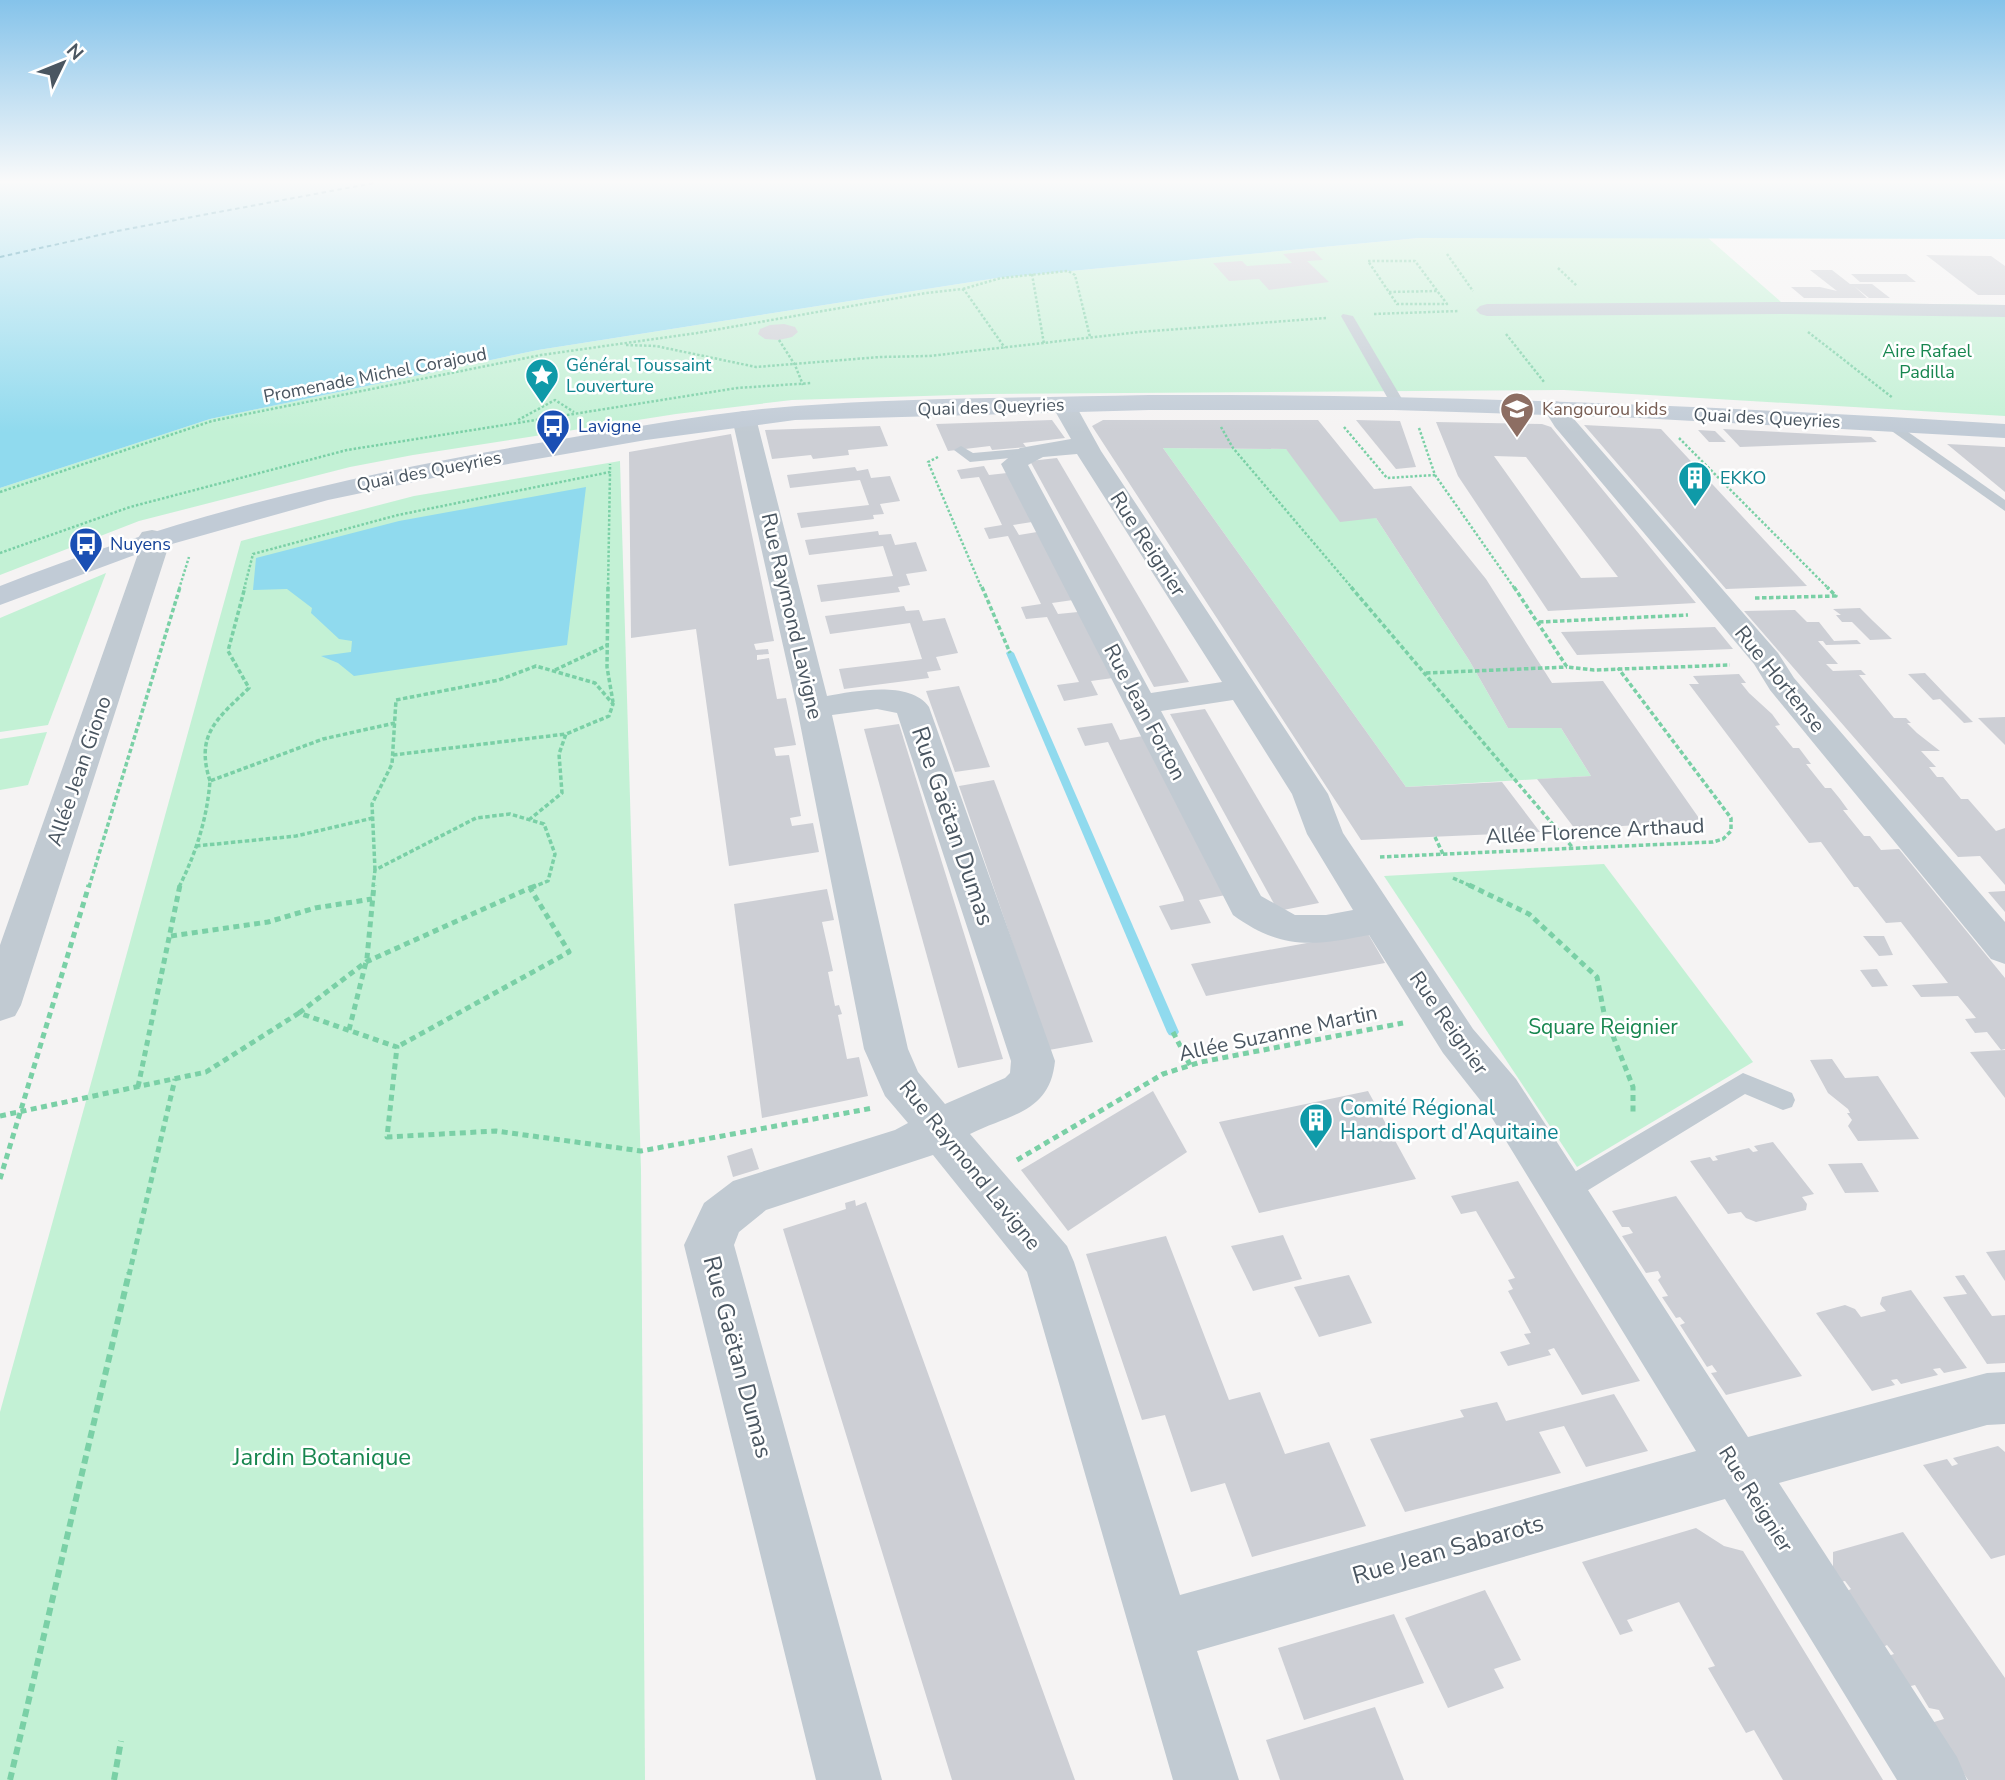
<svg xmlns="http://www.w3.org/2000/svg" width="2005" height="1780" viewBox="0 0 2005 1780" font-family="'Nunito Sans',sans-serif">
<style>
.green{fill:#c3f1d5}
.water{fill:#90daee}
.lines{fill:none;stroke-linecap:round;stroke-linejoin:round}
.stream{fill:#90daee;fill-rule:evenodd}
.ferry{stroke:#0c7c9b;stroke-width:2;stroke-dasharray:4.5 3.5;stroke-linecap:butt}
.building{fill:#cdcfd5;fill-rule:evenodd}
.path-far3{stroke:#7ad0a6;stroke-width:2.5;stroke-dasharray:2.5 2;stroke-linecap:butt}
.path-far2{stroke:#7ad0a6;stroke-width:3.5;stroke-dasharray:4.5 2.5;stroke-linecap:butt}
.path-far1{stroke:#7ad0a6;stroke-width:5;stroke-dasharray:6 4.5;stroke-linecap:butt}
.path{stroke:#7ad0a6;stroke-width:6;stroke-dasharray:8 5;stroke-linecap:butt}
.service{fill:#c1cad2;fill-rule:evenodd}
.minor{fill:#c1cad2;fill-rule:evenodd}
.secondary{fill:#c1cbd6;fill-rule:evenodd}
.labels{text-anchor:middle;stroke-width:5;stroke-linejoin:round;paint-order:stroke}
.far-park-label{font-size:18px;fill:#17864f;stroke:#fff}
.far-culture-label{font-size:18px;fill:#0d838f;stroke:#fff;text-anchor:start}
.far-street-label{font-size:18px;fill:#4a5661;stroke:#fff}
.far-education-label{font-size:18px;fill:#785e54;stroke:#fff;text-anchor:start}
.far-transit-label{font-size:18px;fill:#164399;stroke:#fff;text-anchor:start}
.street-label{font-size:21px;fill:#4a5661;stroke:#fff}
.park-label{font-size:21px;fill:#17864f;stroke:#fff}
.culture-label{font-size:21px;fill:#0d838f;stroke:#fff;text-anchor:start}
.near-street-label{font-size:24px;fill:#4a5661;stroke:#fff}
.near-park-label{font-size:24px;fill:#17864f;stroke:#fff}
</style>
<rect width="100%" height="100%" fill="#f5f3f3"/>
<!-- green -->
<g class="green">
<path d="M1707,237L1781,302L2005,305V416L1564,390L990,394L792,400L676,414L413,455L350,467L139,521L0,575V488L210,419L538,350L997,278L1419,238Z"/>
<path d="M1163,448L1286,449L1376,518L1469,660L1508,728H1561L1591,776L1406,787Z"/>
<path d="M620,461L641,1170L645,1780H0V1412L241,541L414,496Z"/>
<path d="M106,573L48,725L0,732V618Z"/>
<path d="M47,732L28,785L0,790V739Z"/>
<path d="M1604,864L1753,1062L1577,1167L1384,876Z"/>
</g>
<!-- water -->
<g class="water">
<path d="M0,183H2005V239L1419,238L997,278L538,350L210,419L0,488Z"/>
<path d="M586,487L567,645L354,676L338,663L321,656L351,652L352,641L339,639L311,613L312,608L287,589L253,590L256,558L399,521Z"/>
</g>
<g class="lines">
<!-- stream -->
<path class="stream" d="M1010,650L1014,653L1179,1032L1177,1035L1173,1036L1169,1035L1167,1032L1006,653Z"/>
<!-- ferry -->
<path class="ferry" d="M0,257L117,231L374,183"/>
</g>
<!-- building -->
<g class="building">
<path d="M1314,251L1323,260L1307,261L1329,282L1269,290L1259,279L1229,281L1213,263L1242,261L1247,266L1292,263L1283,254Z"/>
<path d="M1926,255L1991,256L2005,266V295H1978Z"/>
<path d="M1810,270H1832L1850,284H1872L1890,298H1869L1854,286L1867,298H1804L1791,287H1820L1837,291Z"/>
<path d="M1851,274H1906L1916,282H1860Z"/>
<path d="M784,324L795,327L798,332L792,337L779,340L765,339L758,334L760,329L770,325Z"/>
<path d="M1052,420L1065,438L1023,443L1026,447L992,450L990,446L948,451L936,424Z"/>
<path d="M1103,420H1318L1374,489L1411,486L1486,579L1552,683L1603,681L1701,821L1575,829L1537,779L1591,776L1561,728H1508L1469,660L1376,518L1340,522L1286,449L1163,448L1406,787L1502,782L1540,832L1361,840L1092,426Z"/>
<path d="M1356,420L1400,421L1416,467L1396,469Z"/>
<path d="M1436,422L1542,424L1551,427L1696,603L1548,611L1458,476ZM1494,456L1526,457L1618,577L1581,578Z"/>
<path d="M1584,425L1661,429L1807,586L1726,589Z"/>
<path d="M880,426L888,446L848,450L849,455L813,459L811,455L772,459L765,430Z"/>
<path d="M1723,429L1871,437L1877,442L1740,447Z"/>
<path d="M1698,430L1715,431L1726,442H1709Z"/>
<path d="M731,434L774,641L754,644L756,650L768,649L769,654L757,655V660L769,658L777,699L786,698L796,745L774,748L776,756L789,755L801,816L790,818L792,826L813,823L819,852L729,866L696,629L631,638L629,452Z"/>
<path d="M1947,444L2005,447V492Z"/>
<path d="M1057,458L1189,682L1154,687L1030,461Z"/>
<path d="M984,466L989,475L1007,473L1032,522L1013,525L1019,535L1037,532L1073,600L1052,603L1058,614L1078,612L1113,678L1091,681L1098,695L1064,701L1057,685L1079,682L1047,617L1026,619L1021,607L1041,604L1008,536L989,539L984,528L1002,525L979,477L961,479L957,470Z"/>
<path d="M855,467L857,471L868,469L871,478L890,476L900,501L880,504L884,514L873,515L874,519L801,528L797,513L869,505L860,480L790,488L787,475Z"/>
<path d="M878,531L879,535L891,534L895,545L916,542L927,571L906,574L910,585L898,587L900,592L821,602L817,585L893,576L883,546L809,555L805,540Z"/>
<path d="M904,606L906,611L919,610L923,621L945,618L958,653L936,657L941,670L927,672L929,678L844,689L839,669L922,659L910,623L830,634L825,616Z"/>
<path d="M1860,608L1873,621L1892,639L1870,640L1852,622H1842L1836,615H1841L1833,609Z"/>
<path d="M1795,610L1807,622H1819L1834,641L1857,640L1861,644L1826,645L1823,641H1818L1838,664H1826L1833,671L1861,670L1866,675H1859L1894,718H1906L1911,723H1907L1917,733L1940,751H1921L1936,767H1929L1937,777H1943L1961,799H1968L1996,831L2005,828V885L1980,856L1958,857L1744,611Z"/>
<path d="M1715,627L1733,649L1577,655L1561,632Z"/>
<path d="M1925,673L1945,694L1973,722L1964,723L1940,699L1933,700L1908,674Z"/>
<path d="M1739,674L1746,683H1741L1749,693L1772,714L1780,725L1775,726L1793,748H1799L1811,764H1806L1825,788H1831L1840,799L1848,810H1843L1864,836H1870L1881,850L1899,849L2005,978V1049L2001,1050L1987,1032L1975,1033L1965,1019L1976,1018L1958,996L1921,997L1912,985L1948,983L1901,922L1886,923L1858,887H1854L1821,842L1809,843L1689,684H1699L1693,676Z"/>
<path d="M959,686L990,767L955,772L926,691Z"/>
<path d="M1205,709L1319,903L1278,911L1170,714Z"/>
<path d="M2005,717V745L1978,718Z"/>
<path d="M1112,723L1120,740L1143,736L1226,895L1199,900L1211,923L1171,930L1159,906L1184,901L1183,897L1108,742L1085,746L1077,728Z"/>
<path d="M899,724L1003,1059L958,1068L864,729Z"/>
<path d="M994,780L1093,1042L1049,1050L959,786Z"/>
<path d="M827,889L834,920L822,922L833,971L828,972L835,1006L839,1005L842,1014L838,1015L847,1059L859,1057L868,1096L762,1118L734,904Z"/>
<path d="M2005,891V912L1988,892Z"/>
<path d="M1367,932L1385,963L1206,996L1191,964Z"/>
<path d="M1863,936H1884L1893,955L1879,956Z"/>
<path d="M1877,969L1888,986L1872,987L1860,970Z"/>
<path d="M2005,1050V1098L1970,1052Z"/>
<path d="M1832,1059L1845,1078L1878,1076L1919,1139L1858,1141L1848,1126L1852,1120L1847,1113H1850L1848,1109L1828,1093L1810,1060Z"/>
<path d="M1153,1091L1187,1152L1068,1231L1021,1170Z"/>
<path d="M1368,1091L1416,1179L1259,1213L1219,1122Z"/>
<path d="M1773,1142L1814,1194L1802,1197L1807,1204L1806,1210L1756,1222L1746,1218L1741,1212L1728,1214L1690,1161L1710,1157L1713,1161L1718,1160L1715,1156L1749,1148L1753,1152L1758,1151L1754,1146Z"/>
<path d="M752,1148L759,1169L733,1177L727,1156Z"/>
<path d="M1862,1163L1879,1192L1845,1193L1828,1164Z"/>
<path d="M1518,1181L1574,1274L1640,1381L1582,1395L1554,1348L1548,1350L1551,1355L1508,1366L1500,1352L1530,1344L1524,1334L1531,1333L1508,1291L1513,1289L1508,1280L1515,1278L1476,1211L1461,1214L1451,1196Z"/>
<path d="M1676,1196L1753,1307L1802,1376L1726,1395L1711,1373L1717,1372L1712,1365L1707,1367L1680,1325L1685,1323L1680,1317L1676,1318L1662,1297L1668,1296L1658,1280L1661,1277L1658,1271L1646,1273L1622,1236L1633,1233L1629,1227H1622L1612,1211Z"/>
<path d="M855,1200L856,1206L866,1202L1075,1780H952L783,1229L846,1209L845,1203Z"/>
<path d="M1283,1235L1302,1279L1253,1291L1231,1246Z"/>
<path d="M1166,1236L1229,1400L1260,1392L1285,1454L1329,1442L1366,1526L1252,1557L1225,1483L1191,1492L1165,1415L1142,1420L1086,1254Z"/>
<path d="M2005,1250V1281L1986,1252Z"/>
<path d="M1349,1275L1372,1323L1319,1337L1294,1287Z"/>
<path d="M1964,1275L1992,1316L2005,1315V1363L1987,1364L1943,1297L1967,1294L1955,1276Z"/>
<path d="M1911,1290L1967,1368L1944,1373L1940,1368L1933,1369L1938,1375L1901,1384L1897,1379L1891,1380L1895,1385L1872,1391L1816,1313L1845,1305L1855,1309L1861,1317L1886,1311L1880,1304L1882,1297Z"/>
<path d="M1614,1394L1648,1451L1586,1467L1564,1426L1539,1432L1561,1473L1405,1512L1370,1439L1464,1417L1460,1410L1497,1402L1506,1421Z"/>
<path d="M1998,1446L2005,1452V1555L1991,1559L1923,1465L1947,1459L1952,1466L1958,1464L1953,1458Z"/>
<path d="M1696,1528L1724,1546L1743,1551L1883,1780H1783L1754,1730L1746,1733L1708,1668L1715,1666L1679,1602L1627,1620L1633,1631L1620,1635L1582,1562Z"/>
<path d="M1903,1532L2005,1678V1780H1968L1931,1723L1944,1719L1939,1710L1929,1708L1915,1685L1907,1687L1888,1656L1894,1654L1887,1645L1881,1648L1845,1592L1851,1589L1845,1581L1840,1582L1833,1573V1552Z"/>
<path d="M1485,1590L1521,1660L1494,1669L1504,1688L1448,1708L1405,1618Z"/>
<path d="M1394,1614L1424,1683L1304,1720L1278,1648Z"/>
<path d="M1375,1707L1404,1780H1280L1266,1740Z"/>
</g>
<g class="lines">
<!-- path-far3 -->
<g class="path-far3">
<path d="M1447,254L1473,291"/>
<path d="M1368,261H1415L1447,304H1397Z"/>
<path d="M1558,268L1577,286"/>
<path d="M1032,274L1044,344"/>
<path d="M963,289L1001,278L1068,271L1075,275L1090,337"/>
<path d="M1389,292L1437,291"/>
<path d="M1374,314L1459,311"/>
<path d="M1808,332L1893,398"/>
<path d="M1506,334L1544,382"/>
<path d="M779,340L795,365L803,385"/>
<path d="M626,345L656,346L756,367L880,357L929,356L1139,332L1326,318"/>
<path d="M518,420L555,400L574,412"/>
<path d="M1221,427L1233,448L1353,589"/>
<path d="M1344,427L1387,478L1435,475"/>
<path d="M1419,428L1435,475L1515,589"/>
<path d="M1679,438L1829,589"/>
<path d="M938,457L928,462L982,589"/>
<path d="M0,492L212,421L541,355L697,333L926,293L962,289L965,291L1005,348"/>
<path d="M0,553L130,507L347,450L737,388L812,383"/>
<path d="M179,589L189,557"/>
<path d="M244,589L253,554L398,515L610,472V464"/>
<path d="M608,589L610,472"/>
</g>
<!-- path-far2 -->
<g class="path-far2">
<path d="M608,587L607,667L613,702"/>
<path d="M982,587L1010,653"/>
<path d="M1351,587L1573,848"/>
<path d="M1514,587L1567,667L1594,670L1730,665"/>
<path d="M1755,598L1836,596L1827,587"/>
<path d="M1539,622L1688,615"/>
<path d="M555,670L608,645"/>
<path d="M1426,673L1567,667"/>
<path d="M393,755L566,734L559,754L562,793L530,819"/>
<path d="M210,781C195,734 217,719 249,688L228,651L245,587"/>
<path d="M1435,837L1443,854"/>
<path d="M196,846L296,836L373,818"/>
<path d="M1380,857L1713,842L1723,839L1731,831V818L1618,668"/>
<path d="M375,870L372,804L392,764L396,700L499,680L536,666L595,683L613,704L609,716L566,734"/>
<path d="M1453,878L1473,887"/>
<path d="M89,887L180,587"/>
<path d="M179,887C196,853 207,819 210,781L323,739L395,723"/>
<path d="M373,887L375,870L476,818L510,814L544,824L555,854L548,881L533,887"/>
</g>
<!-- path-far1 -->
<g class="path-far1">
<path d="M1469,885L1529,914L1597,977L1604,1013L1633,1087V1116"/>
<path d="M530,888L538,885"/>
<path d="M171,936L268,922L315,908L372,899"/>
<path d="M299,1013L366,962L530,888L569,952L397,1047"/>
<path d="M349,1030L367,958L374,885"/>
<path d="M1173,1032L1190,1065"/>
<path d="M138,1087L180,885"/>
<path d="M0,1116L206,1072L299,1013L397,1047L387,1137L496,1131L641,1151L873,1108"/>
<path d="M1017,1160L1163,1074L1201,1062L1403,1023"/>
<path d="M0,1179L89,885"/>
<path d="M129,1275L175,1079"/>
</g>
<!-- path -->
<g class="path">
<path d="M10,1780L129,1273"/>
<path d="M114,1780L121,1741"/>
</g>
<!-- service -->
<g class="service">
<path d="M1343,314L1353,316L1405,404L1403,407L1398,408L1391,404L1341,316Z"/>
<path d="M1891,420L2005,500V511L1886,427V421Z"/>
<path d="M961,446L973,453L1030,448L1037,452L1030,456L970,462L954,450Z"/>
<path d="M1743,1073L1792,1093L1795,1100L1792,1107L1783,1110L1745,1094L1572,1200L1563,1203L1554,1200L1550,1192L1554,1184Z"/>
</g>
<!-- minor -->
<g class="minor">
<path d="M1788,302L2005,305V317L1788,314L1487,316L1480,314L1476,310L1480,306L1487,304Z"/>
<path d="M1063,397L1071,399L1075,404L1101,451L1328,794L1343,833L1377,884L1473,1029L1516,1079L1748,1437L1987,1373L2005,1372V1424L1987,1425L1779,1483L1957,1757L1967,1780H1897L1725,1499L1197,1651L1239,1780H1173L1027,1272L933,1155L766,1210L739,1232L734,1245L882,1780H816L684,1245L704,1203L733,1181L895,1130L908,1123L885,1096L864,1049L797,708L732,418L735,413L744,411L753,413L756,418L827,696C855,691 910,680 929,707L1055,1061C1050,1113 1010,1114 970,1134L1067,1246L1074,1262L1180,1595L1696,1451L1484,1105L1443,1053L1369,935C1314,946 1281,950 1233,915L1001,464L1020,448L1071,439L1051,404L1055,399ZM1077,454L1222,682L1151,693L1028,465L1043,457ZM1233,700L1292,794L1307,834L1353,910L1326,915H1295L1261,896L1161,711ZM877,709L897,713L1011,1061L1010,1073L1005,1078L945,1104L918,1072L908,1049L832,715Z"/>
<path d="M1555,401L1564,403L1573,418L1778,653L1794,678L2005,922V964L1991,959L1770,690L1754,664L1555,427L1543,408L1546,403Z"/>
<path d="M152,530L162,532L169,544L167,551L21,1005L15,1016L0,1021V945L139,551L141,544L138,538L142,532Z"/>
</g>
<!-- secondary -->
<path class="secondary" d="M1149,395C1435,394 1720,406 2005,424V438L1639,418L1394,410H1149L795,420L646,440L462,472L328,500L140,553L0,605V586C180,515 366,471 557,440C637,427 716,412 796,406C913,397 1032,398 1149,395Z"/>
</g>
<!-- sky -->
<linearGradient id="sky" x2="0" y2="1"><stop stop-color="#85c3ea"/><stop offset="0.42" stop-color="#fafafa"/><stop offset="1" stop-color="#fafafa" stop-opacity="0"/></linearGradient>
<rect width="2005" height="433" fill="url(#sky)"/>
<!-- icons -->
<defs>
<g id="sight-pin" transform="scale(1.75)"><path d="M0 17L-7.5 6A9.5 9.5 0 1 1 7.5 6Z" fill="#0f9aa8" stroke="#fff"/><path d="M0-6L1.8-2.2L6-1.7L2.9 1.2L3.7 5.4L0 3.3L-3.7 5.4L-2.9 1.2L-6-1.7L-1.8-2.2Z" fill="#fff"/></g>
<g id="school-pin" transform="scale(1.75)"><path d="M0 17L-7.5 6A9.5 9.5 0 1 1 7.5 6Z" fill="#8d6e63" stroke="#fff"/><path d="M0-5L7-2L0 1L-7-2ZM-4 1L0 2.5L4 1V4Q0 6-4 4Z" fill="#fff"/></g>
<g id="bus-pin" transform="scale(1.75)"><path d="M0 17L-7.5 6A9.5 9.5 0 1 1 7.5 6Z" fill="#1a4fb4" stroke="#fff"/><path d="M-5-6H5V4H4V6H2V4H-2V6H-4V4H-5ZM-3.5-4V0h7V-4ZM-3.5 1.2v1.5H-2V1.2ZM2 1.2v1.5H3.5V1.2Z" fill="#fff"/></g>
<g id="building-pin" transform="scale(1.75)"><path d="M0 17L-7.5 6A9.5 9.5 0 1 1 7.5 6Z" fill="#0f9aa8" stroke="#fff"/><path d="M-4-6H4V6H1V3H-1V6H-4ZM-2.5-4.3h1.7v1.8h-1.7ZM.8-4.3h1.7v1.8H.8ZM-2.5-1h1.7V.8h-1.7ZM.8-1h1.7V.8H.8Z" fill="#fff"/></g>
</defs>
<g fill-rule="evenodd">
<use href="#sight-pin" x="542" y="375"/>
<use href="#school-pin" x="1517" y="409"/>
<use href="#bus-pin" x="553" y="426"/>
<use href="#building-pin" x="1695" y="478"/>
<use href="#bus-pin" x="86" y="544"/>
<use href="#building-pin" x="1316" y="1120"/>
</g>
<g class="labels">
<!-- far-park labels -->
<g class="far-park-label">
<text x="1927" y="357">Aire Rafael<tspan x="1927" dy="21">Padilla</tspan></text>
</g>
<!-- far-culture labels -->
<g class="far-culture-label">
<text x="566" y="371">Général Toussaint<tspan x="566" dy="21">Louverture</tspan></text>
<text x="1720" y="484">EKKO</text>
</g>
<!-- far-street labels -->
<g class="far-street-label">
<text transform="translate(375 375) rotate(-11)" y="6">Promenade Michel Corajoud</text>
<text transform="translate(991 407) rotate(-2)" y="6">Quai des Queyries</text>
<text transform="translate(1767 418) rotate(3)" y="6">Quai des Queyries</text>
<text transform="translate(429 471) rotate(-11)" y="6">Quai des Queyries</text>
</g>
<!-- far-education labels -->
<g class="far-education-label">
<text x="1542" y="415">Kangourou kids</text>
</g>
<!-- far-transit labels -->
<g class="far-transit-label">
<text x="578" y="432">Lavigne</text>
<text x="110" y="550">Nuyens</text>
</g>
<!-- street labels -->
<g class="street-label">
<text transform="translate(1148 544) rotate(57)" y="7">Rue Reignier</text>
<text transform="translate(792 616) rotate(77)" y="7">Rue Raymond Lavigne</text>
<text transform="translate(1780 679) rotate(51)" y="7">Rue Hortense</text>
<text transform="translate(1145 712) rotate(62)" y="7">Rue Jean Forton</text>
<text transform="translate(79 771) rotate(-71)" y="7">Allée Jean Giono</text>
<text transform="translate(1595 831) rotate(-3)" y="7">Allée Florence Arthaud</text>
<text transform="translate(1449 1023) rotate(55)" y="7">Rue Reignier</text>
<text transform="translate(1278 1033) rotate(-12)" y="7">Allée Suzanne Martin</text>
<text transform="translate(970 1165) rotate(51)" y="7">Rue Raymond Lavigne</text>
<text transform="translate(1756 1499) rotate(58)" y="7">Rue Reignier</text>
</g>
<!-- park labels -->
<g class="park-label">
<text x="1603" y="1034">Square Reignier</text>
</g>
<!-- culture labels -->
<g class="culture-label">
<text x="1340" y="1115">Comité Régional<tspan x="1340" dy="24">Handisport d'Aquitaine</tspan></text>
</g>
<!-- near-street labels -->
<g class="near-street-label">
<text transform="translate(953 826) rotate(71)" y="8">Rue Gaëtan Dumas</text>
<text transform="translate(738 1357) rotate(75)" y="8">Rue Gaëtan Dumas</text>
<text transform="translate(1448 1549) rotate(-16)" y="8">Rue Jean Sabarots</text>
</g>
<!-- near-park labels -->
<g class="near-park-label">
<text x="322" y="1465">Jardin Botanique</text>
</g>
</g>
<!-- north arrow -->
<g transform="translate(63 63) rotate(47)" stroke="#ffffff" stroke-width="5" paint-order="stroke">
<path d="M0-5L12 26L0 18L-12 26Z" fill="#4a5661"/>
<text y="-10" font-size="19" font-weight="bold" text-anchor="middle" fill="#4a5661">N</text>
</g>
</svg>
